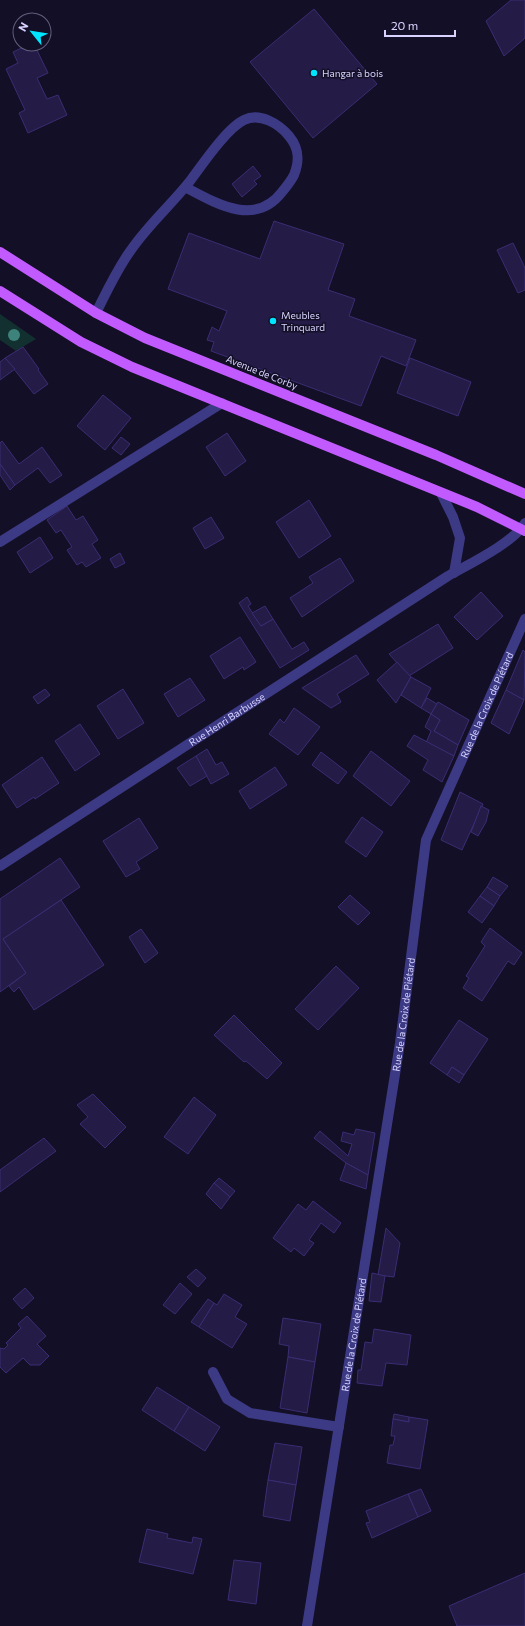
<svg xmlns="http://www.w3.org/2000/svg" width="525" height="1626" viewBox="0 0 525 1626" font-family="Commissioner,sans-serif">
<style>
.green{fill:#12302f}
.building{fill:#241b47;stroke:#3b2d73}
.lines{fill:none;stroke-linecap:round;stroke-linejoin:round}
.minor{stroke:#3d3a85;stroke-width:10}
.major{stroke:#c25bff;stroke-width:10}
.tree{fill:#3d827b}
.poi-dot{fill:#00e5ff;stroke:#130f26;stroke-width:1.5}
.labels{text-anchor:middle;stroke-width:3;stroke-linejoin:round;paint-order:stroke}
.poi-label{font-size:10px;fill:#d9d4ff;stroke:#130f26;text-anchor:start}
.street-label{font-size:10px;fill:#d9d4ff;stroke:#130f26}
</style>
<rect width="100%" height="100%" fill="#130f26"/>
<!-- green -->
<path class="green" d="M0,314L36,339L16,351L0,340Z"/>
<!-- building -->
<g class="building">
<path d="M511,0H525V38L504,56L486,21Z"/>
<path d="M314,9L377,84L313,138L250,62Z"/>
<path d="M30,44H34L48,73L37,78L47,99L58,95L67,115L28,133L19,113L25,110L6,69L18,63L13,52Z"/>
<path d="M253,166L261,176L254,181L257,184L242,197L232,184Z"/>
<path d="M274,221L344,244L328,290L355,299L349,316L416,340L406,366L381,356L361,406L211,351L214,342L207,340L212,327L219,331L227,311L168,289L189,233L260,259Z"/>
<path d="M513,243L525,268V290L518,293L497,250Z"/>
<path d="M23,347L39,369L38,370L48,384L34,394L5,358Z"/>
<path d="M5,358L15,369L0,380V362Z"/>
<path d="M410,358L471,382L458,416L397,393Z"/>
<path d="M103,395L131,418L105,450L77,426Z"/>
<path d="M227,433L246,461L225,476L206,447Z"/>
<path d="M121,437L130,444L121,455L112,448Z"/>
<path d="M2,441L19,464L42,447L62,475L50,483L38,468L15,485L0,464V443Z"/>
<path d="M0,464L15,485L10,490L0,475Z"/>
<path d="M309,500L331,536L299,558L276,522Z"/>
<path d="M67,506L76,520L83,516L98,540L92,544L101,558L86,567L82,562L77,565L67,550L72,547L61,530L56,533L47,520Z"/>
<path d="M211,517L224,538L205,549L193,528Z"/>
<path d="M40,537L53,558L30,573L17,552Z"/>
<path d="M120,553L125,563L115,568L110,559Z"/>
<path d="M340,558L354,581L302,617L290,598L313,583L309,577Z"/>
<path d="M481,592L503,616L477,640L454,617Z"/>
<path d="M247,597L251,604L248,606L261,626L273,619L292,649L304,642L309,650L280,668L239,603Z"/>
<path d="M265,606L273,619L261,626L252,613Z"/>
<path d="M438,624L453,648L409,676L389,654Z"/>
<path d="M240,637L256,662L244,670L243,667L224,679L210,656Z"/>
<path d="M523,650L525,652L524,700L506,690Z"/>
<path d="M356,655L369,674L337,694L341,702L331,708L302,688Z"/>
<path d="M397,662L411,677L396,703L377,680Z"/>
<path d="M411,677L431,688L421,708L401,695Z"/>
<path d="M190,678L205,700L178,717L164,694Z"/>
<path d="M45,689L50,695L38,704L33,697Z"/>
<path d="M123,689L144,723L118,739L97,706Z"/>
<path d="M506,690L524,700L509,734L491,723Z"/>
<path d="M427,698L437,704L431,714L421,708Z"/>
<path d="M438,702L469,720L458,745L434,731L440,720L431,714Z"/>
<path d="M294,708L320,727L298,755L269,734L280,719L284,723Z"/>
<path d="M431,714L440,720L434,731L458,745L454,756L426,743L431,731L425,727Z"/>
<path d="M80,724L100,754L75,771L55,741Z"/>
<path d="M414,735L454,756L442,782L423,770L428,760L407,746Z"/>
<path d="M207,749L216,765L222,762L229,774L211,784L196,756Z"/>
<path d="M371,751L410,781L391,806L353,776Z"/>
<path d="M321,752L347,772L338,784L312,765Z"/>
<path d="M196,756L207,776L190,786L177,768Z"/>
<path d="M42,757L59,783L35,799L34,797L17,808L2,785Z"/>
<path d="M275,767L287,785L250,809L239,791Z"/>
<path d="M460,792L483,804L462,850L441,840Z"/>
<path d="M481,806L489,810L486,822L478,836L471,832Z"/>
<path d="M362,817L383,832L366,857L345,842Z"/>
<path d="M139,818L158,848L136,862L140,869L126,877L103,841Z"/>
<path d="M60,858L80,887L3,939L26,973L0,992V899Z"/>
<path d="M493,877L508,886L500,896L487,887Z"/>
<path d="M487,887L500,896L494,906L480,896Z"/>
<path d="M350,895L370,913L358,925L338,907Z"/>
<path d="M480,896L494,906L482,923L468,912Z"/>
<path d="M61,900L104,965L34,1010L19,987L14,992L9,986L26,973L3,939Z"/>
<path d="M490,928L522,953L514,965L508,961L482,1001L463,988L469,978L466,976L485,946L481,942Z"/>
<path d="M141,929L158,953L145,963L129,937Z"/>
<path d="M336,966L359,988L318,1030L295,1009Z"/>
<path d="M234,1015L282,1063L267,1079L246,1061L244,1062L214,1035Z"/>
<path d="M459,1020L488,1039L464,1075L452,1067L447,1075L430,1063Z"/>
<path d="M452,1067L464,1075L459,1083L447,1075Z"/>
<path d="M93,1094L126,1127L105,1148L80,1124L88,1117L77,1105Z"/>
<path d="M194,1097L216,1115L188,1154L164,1137Z"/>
<path d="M356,1129L375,1133L368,1175L346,1163L314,1138L320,1131L348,1156L352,1144L341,1141L343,1132L354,1135Z"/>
<path d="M44,1138L56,1151L0,1192V1170Z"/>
<path d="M346,1163L368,1175L366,1189L340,1180Z"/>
<path d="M219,1178L235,1191L230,1197L214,1183Z"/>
<path d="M214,1183L230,1197L221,1209L206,1194Z"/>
<path d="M313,1201L341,1223L334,1233L321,1223L309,1240L314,1243L304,1256L294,1248L291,1252L273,1238L298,1204L306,1210Z"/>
<path d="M386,1228L400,1243L394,1277L378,1275Z"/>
<path d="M196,1269L206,1278L198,1287L187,1277Z"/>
<path d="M372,1273L385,1276L381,1302L369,1301Z"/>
<path d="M180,1283L192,1294L175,1314L163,1305Z"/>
<path d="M25,1288L34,1298L22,1309L13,1299Z"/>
<path d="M224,1294L242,1305L235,1317L247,1324L232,1348L199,1327L214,1303L217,1305Z"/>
<path d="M208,1299L214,1303L199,1327L191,1322Z"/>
<path d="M27,1316L46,1336L37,1344L49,1356L40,1365H30L23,1358L6,1373L0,1367V1348L4,1349L8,1345L6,1343L21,1328L18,1324Z"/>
<path d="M283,1318L321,1324L315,1362L288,1357L289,1346L279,1344Z"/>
<path d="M374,1329L411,1335L407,1365L386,1363L382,1386L357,1383L358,1370H361L365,1342L372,1343Z"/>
<path d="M288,1357L315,1362L307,1413L280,1408Z"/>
<path d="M157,1387L189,1407L174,1431L142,1410Z"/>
<path d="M189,1407L220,1427L205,1451L174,1431Z"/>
<path d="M394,1414L409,1417V1422L393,1419Z"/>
<path d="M409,1417L428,1420L420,1469L387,1463L390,1445H393L395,1436H391L393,1419L409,1422Z"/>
<path d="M275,1443L302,1447L296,1485L268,1480Z"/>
<path d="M268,1480L296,1485L290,1521L263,1516Z"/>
<path d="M421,1489L431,1511L418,1517L408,1494Z"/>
<path d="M408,1494L418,1517L372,1538L366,1523L370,1522L366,1511Z"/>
<path d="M147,1529L168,1534L167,1538L192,1543L193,1537L202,1539L193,1574L139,1562Z"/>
<path d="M234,1560L261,1563L256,1604L228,1600Z"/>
<path d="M525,1573V1626H457L449,1606Z"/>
</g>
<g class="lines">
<!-- minor -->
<g class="minor">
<path d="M96,313C107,291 117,269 131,250C148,225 172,204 190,181C202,165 227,128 244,120C260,112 279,124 289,136C299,148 300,160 294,175C291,181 287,186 282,192C255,227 217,204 185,187"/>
<path d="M441,493L453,517L460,538L454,573"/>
<path d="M0,542L222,403"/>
<path id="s1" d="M0,866L448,576C469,564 513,543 525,523"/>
<path d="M213,1372L227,1399L250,1413L339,1427"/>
<path id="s2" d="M307,1626L400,1043L426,840L525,619"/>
</g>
<!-- major -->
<g class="major">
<path d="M0,252L96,313L145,338L436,455L525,494"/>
<path d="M0,291L81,342L132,367L477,507L525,531"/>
</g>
</g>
<!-- trees -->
<circle class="tree" cx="14" cy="335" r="6"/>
<!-- markers -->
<g class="poi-dot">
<circle cx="314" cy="73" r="4"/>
<circle cx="273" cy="321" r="4"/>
</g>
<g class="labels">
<!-- poi labels -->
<g class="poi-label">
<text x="322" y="77">Hangar à bois</text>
<text x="281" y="319">Meubles<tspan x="281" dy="12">Trinquard</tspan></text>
</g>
<!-- street labels -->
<g class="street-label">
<text transform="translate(262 372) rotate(22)" y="4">Avenue de Corby</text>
<text dy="4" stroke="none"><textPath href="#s2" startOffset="943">Rue de la Croix de Piétard</textPath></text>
<text dy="4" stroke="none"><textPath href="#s1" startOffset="270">Rue Henri Barbusse</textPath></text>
<text dy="4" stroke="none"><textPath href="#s2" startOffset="619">Rue de la Croix de Piétard</textPath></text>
<text dy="4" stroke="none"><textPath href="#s2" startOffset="295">Rue de la Croix de Piétard</textPath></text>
</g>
</g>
<!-- north arrow -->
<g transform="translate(32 32) rotate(300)"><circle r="19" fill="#130f26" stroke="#625e7d"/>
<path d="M0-3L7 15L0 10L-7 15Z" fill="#00e5ff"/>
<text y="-6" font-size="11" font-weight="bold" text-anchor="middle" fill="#d9d4ff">N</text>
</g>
<!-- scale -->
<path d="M385 30v6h70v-6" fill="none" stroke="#d9d4ff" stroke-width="2"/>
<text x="391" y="30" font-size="12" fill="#d9d4ff" stroke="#130f26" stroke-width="3" paint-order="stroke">20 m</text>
</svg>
